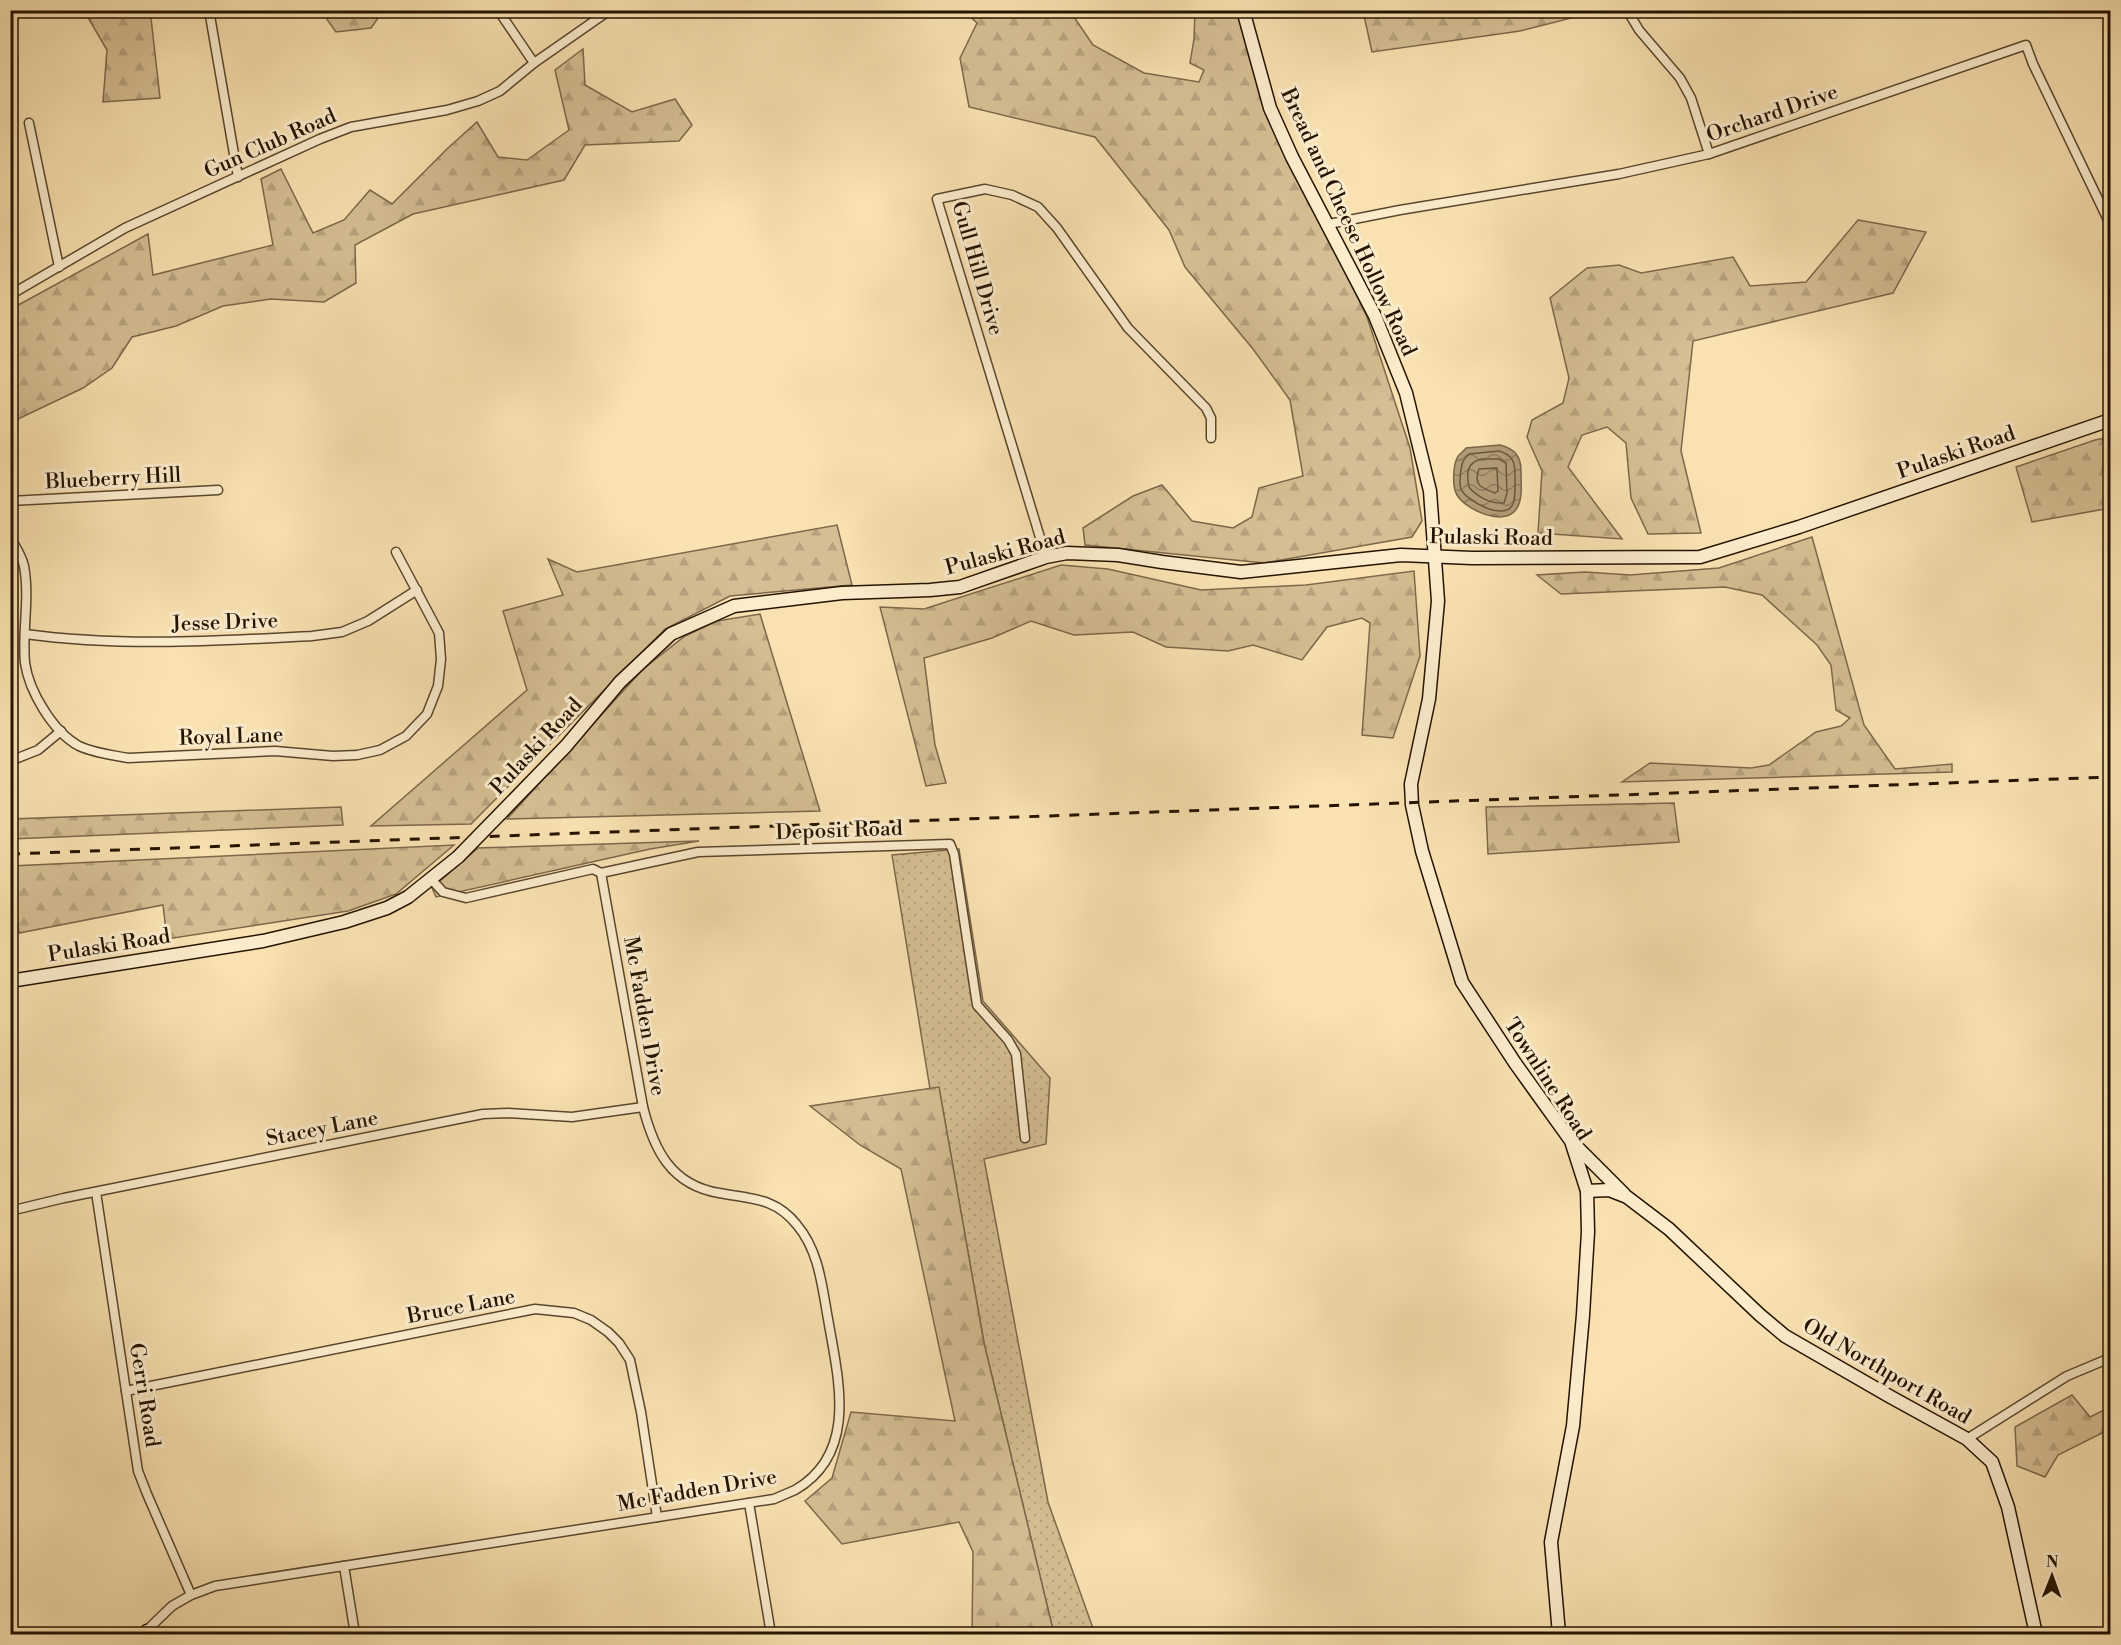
<svg xmlns="http://www.w3.org/2000/svg" width="2121" height="1645" viewBox="0 0 2121 1645" font-family="'Libre Bodoni',serif">
<style>
.green{fill:url(#green-dots);stroke:#7c684a;stroke-width:1.5}
.forest{fill:url(#forest-firs);stroke:#7c684a;stroke-width:1.5}
.water{fill:url(#water-waves);stroke:#796546;stroke-width:1.5}
.lines{fill:none;stroke-linecap:round;stroke-linejoin:round}
.shore{stroke:#6a573a;stroke-width:1.5}
.street-casing{stroke:#59462c;stroke-width:11}
.secondary-casing{stroke:#241300;stroke-width:15}
.street{stroke:#fbeccc;stroke-width:8}
.secondary{stroke:#fbeccc;stroke-width:12}
.rail{stroke:#241300;stroke-width:3;stroke-dasharray:10 10;stroke-linecap:butt}
.secondary-bridge-casing{stroke:#241300;stroke-width:15;stroke-linecap:butt}
.secondary-bridge{stroke:#fbeccc;stroke-width:12}
.labels{text-anchor:middle;stroke-width:6;stroke-linejoin:round;paint-order:stroke}
.street-label{font-size:21px;fill:#241300;stroke:#fbeccc}
</style>
<defs>
<pattern id="green-dots" width="8" height="8" patternUnits="userSpaceOnUse" patternTransform="scale(1.5)"><rect width="8" height="8" fill="#d5be93"/><path d="M2 2h.1M6 6h.1" fill="none" stroke="#b7a27d" stroke-width="1.8" stroke-linecap="round"/></pattern>
<pattern id="forest-firs" width="22" height="20" patternUnits="userSpaceOnUse" patternTransform="scale(1.5)"><rect width="22" height="20" fill="#d5be93"/><path d="M5 1l3.5 6h-7zM16 11l3.5 6h-7z" fill="#b7a27d"/></pattern>
<pattern id="water-waves" width="16" height="10" patternUnits="userSpaceOnUse" patternTransform="scale(1.5)"><rect width="16" height="10" fill="#b19b75"/><path d="M0 5q4-4 8 0t8 0" fill="none" stroke="#907d5e"/></pattern>
</defs>
<rect width="100%" height="100%" fill="#f9e1b1"/>
<filter id="stains"><feTurbulence type="fractalNoise" baseFrequency=".00333" numOctaves="4"/><feColorMatrix values="0 0 0 0 .2 0 0 0 0 .09 0 0 0 0 .02 0 0 0 .5 -.17"/></filter>
<radialGradient id="worn" r=".72"><stop offset=".6" stop-color="#630" stop-opacity="0"/><stop offset="1" stop-color="#630" stop-opacity=".3"/></radialGradient>
<!-- green -->
<path class="green" d="M959,849L983,1001L1050,1078L1046,1144L984,1159L1048,1502L1095,1634H1054L984,1343L939,1088L930,1089L892,855Z"/>
<!-- forest -->
<g class="forest">
<path d="M80,11H121L151,18L160,98L103,102L107,50L86,14Z"/>
<path d="M321,11H383L371,28L336,32Z"/>
<path d="M964,11H1070L1093,45L1144,73L1199,82L1204,70L1190,63L1194,39L1195,11H1241L1259,90L1367,317L1410,448L1422,521L1412,537L1264,563L1085,545L1083,528L1133,496L1162,485L1192,521L1233,528L1252,517L1259,488L1303,476L1290,400L1253,349L1185,267L1169,230L1095,137L969,107L960,58L977,23Z"/>
<path d="M1363,11L1599,10V11L1520,31L1372,52Z"/>
<path d="M583,49L585,85L632,112L675,99L692,125L679,141L585,145L564,180L413,214L355,245L356,283L324,302L271,299L223,306L176,326L132,337L112,368L83,388L18,419L11,459V309L148,234L153,275L273,245L261,179L281,169L313,233L344,220L370,190L392,204L448,148L477,122L498,157L527,160L569,130L555,70Z"/>
<path d="M1858,220L1926,232L1893,293L1693,341L1681,451L1701,533L1648,534L1631,498L1626,443L1607,427L1582,435L1568,467L1622,539L1538,533L1542,471L1527,437L1532,420L1563,403L1569,378L1550,298L1587,268L1619,265L1641,273L1733,257L1750,286L1806,282Z"/>
<path d="M2110,437V508L2032,522L2016,467L2095,440Z"/>
<path d="M837,525L852,585L730,596L665,629L471,824L371,826L527,690L503,611L563,595L548,559L577,572Z"/>
<path d="M1812,537L1864,725L1895,769L1952,764V772L1622,782L1650,763L1751,768L1769,765L1816,732L1841,726L1850,718L1836,710L1831,665L1817,645L1762,595L1725,587L1561,594L1537,575L1585,572L1630,575L1719,568Z"/>
<path d="M1061,565L1108,569L1201,590L1306,585L1414,571L1420,656L1393,738L1362,735L1370,623L1362,618L1327,627L1302,660L1253,645L1228,651L1166,647L1133,632L1074,635L1031,621L992,638L924,658L935,745L946,783L926,786L880,607L924,609Z"/>
<path d="M760,614L820,811L507,819L643,669L685,636L717,621Z"/>
<path d="M1674,803L1679,842L1488,854L1486,807Z"/>
<path d="M341,807L343,825L11,839V819Z"/>
<path d="M699,841L650,849L436,897L432,888L478,848Z"/>
<path d="M454,845L396,894L348,911L167,939L163,905L19,933L14,890L11,889V866Z"/>
<path d="M939,1087L984,1343L1054,1634H972L973,1552L959,1522L842,1544L805,1501L832,1478L851,1412L955,1421L901,1169L860,1145L810,1106Z"/>
<path d="M2072,1395L2090,1417L2110,1407V1429L2058,1455L2045,1477L2017,1466L2015,1427Z"/>
</g>
<!-- water -->
<path class="water" d="M1500,445C1515,449 1521,456 1521,471C1521,482 1523,499 1517,508C1505,528 1466,510 1457,495C1452,487 1453,467 1457,458C1458,455 1464,451 1466,448Z"/>
<g class="lines">
<!-- shore -->
<g class="shore">
<path d="M1499,451C1513,455 1515,462 1515,476C1515,484 1516,496 1513,504C1505,522 1466,501 1461,489C1459,483 1460,476 1461,470C1462,462 1463,460 1469,454Z"/>
<path d="M1482,459H1499L1506,463L1507,493L1504,503C1491,504 1477,497 1469,487C1466,473 1467,462 1482,459Z"/>
<path d="M1497,468L1498,491L1495,493C1481,488 1473,485 1479,469Z"/>
</g>
<!-- street casing -->
<g class="street-casing">
<g id="street">
<path d="M209,10L238,177"/>
<path d="M498,10L534,63"/>
<path d="M1627,10L1639,30L1680,78L1691,98L1709,154"/>
<path d="M29,123L59,267"/>
<path d="M1329,224L1400,210L1619,174L1709,154L2026,45L2033,64L2110,224"/>
<path d="M10,295L125,228L320,139L351,127L447,110L478,101L500,91L534,63L610,10"/>
<path d="M10,501L218,490"/>
<path d="M10,537C15,546 22,556 24,566C30,598 22,631 25,663C29,691 53,732 79,746C94,753 112,755 128,758L275,751L333,756L357,755L380,750L406,736L427,714L438,686L441,659L439,633L396,552"/>
<path d="M1046,557L937,199L985,189L1012,195L1038,207L1057,228L1128,328L1206,408L1211,418V438"/>
<path d="M25,634C121,647 216,641 312,636L342,632L368,621L417,590"/>
<path d="M10,761L38,750L61,731"/>
<path d="M432,880L443,892L466,898L593,869L601,873L698,852L950,844L954,854L977,1005L1008,1040L1016,1054L1025,1138"/>
<path d="M96,1192L138,1471L147,1494L191,1595"/>
<path d="M10,1211L64,1198L483,1114L508,1113L572,1117L643,1107"/>
<path d="M126,1391L535,1309L574,1313L591,1320L608,1332L619,1343L630,1360L641,1412L657,1517"/>
<path d="M1967,1439L2067,1376L2110,1358"/>
<path d="M749,1503L771,1634"/>
<path d="M344,1566L355,1634"/>
<path d="M143,1634L172,1606L191,1595L215,1586L774,1499C781,1496 788,1493 795,1490C859,1453 838,1378 828,1319C822,1286 819,1251 797,1225C775,1197 750,1199 719,1193C671,1185 654,1150 643,1107L601,873"/>
</g>
</g>
<!-- secondary casing -->
<g class="secondary-casing">
<g id="secondary">
<path d="M1243,10L1270,108L1292,157L1375,316L1406,393L1430,491L1438,601L1429,699L1411,784L1412,805L1422,851L1462,982L1515,1063L1571,1141L1587,1191L1588,1232L1583,1315L1573,1426L1551,1542L1559,1634"/>
<path d="M500,814L566,746L620,682L671,634L734,606L842,593L930,590L960,587L1046,557L1067,553L1118,555L1162,562L1241,572L1401,555L1472,558L1700,557L1799,527L2110,420"/>
<path d="M10,981L263,941L344,922L387,908L408,897L458,857"/>
<path d="M1573,1143L1624,1194"/>
<path d="M1587,1191L1609,1190L1627,1197L1669,1229L1760,1315L1785,1336L1889,1396L1967,1439L1992,1462L2008,1507L2036,1634"/>
<path d="M147,1631L149,1634"/>
</g>
</g>
<!-- street -->
<use href="#street" class="street"/>
<!-- secondary -->
<use href="#secondary" class="secondary"/>
<!-- rail -->
<path class="rail" d="M10,854L2110,777"/>
<!-- secondary-bridge casing -->
<g class="secondary-bridge-casing">
<path id="secondary-bridge" d="M458,857L500,814"/>
</g>
<!-- secondary-bridge -->
<use href="#secondary-bridge" class="secondary-bridge"/>
</g>
<g class="labels">
<!-- street labels -->
<g class="street-label">
<text transform="translate(1772 113) rotate(-19)" y="7">Orchard Drive</text>
<text transform="translate(270 143) rotate(-24)" y="7">Gun Club Road</text>
<text transform="translate(1349 222) rotate(65)" y="7">Bread and Cheese Hollow Road</text>
<text transform="translate(978 268) rotate(74)" y="7">Gull Hill Drive</text>
<text transform="translate(1956 452) rotate(-19)" y="7">Pulaski Road</text>
<text transform="translate(113 478) rotate(-3)" y="7">Blueberry Hill</text>
<text transform="translate(1491 537) rotate(1)" y="7">Pulaski Road</text>
<text transform="translate(1005 552) rotate(-15)" y="7">Pulaski Road</text>
<text transform="translate(225 622) rotate(-2)" y="7">Jesse Drive</text>
<text transform="translate(231 736) rotate(-2)" y="7">Royal Lane</text>
<text transform="translate(536 746) rotate(-47)" y="7">Pulaski Road</text>
<text transform="translate(839 830) rotate(-2)" y="7">Deposit Road</text>
<text transform="translate(109 945) rotate(-9)" y="7">Pulaski Road</text>
<text transform="translate(645 1016) rotate(80)" y="7">Mc Fadden Drive</text>
<text transform="translate(1548 1079) rotate(57)" y="7">Townline Road</text>
<text transform="translate(322 1128) rotate(-11)" y="7">Stacey Lane</text>
<text transform="translate(461 1306) rotate(-11)" y="7">Bruce Lane</text>
<text transform="translate(1887 1371) rotate(30)" y="7">Old Northport Road</text>
<text transform="translate(145 1395) rotate(81)" y="7">Gerri Road</text>
<text transform="translate(697 1490) rotate(-10)" y="7">Mc Fadden Drive</text>
</g>
</g>
<!-- margin -->
<rect width="2121" height="1645" fill="none" stroke="#f9e1b1" stroke-width="36"/>
<rect x="12" y="12" width="2097" height="1621" fill="none" stroke="#241300" stroke-width="3"/>
<rect x="18" y="18" width="2085" height="1609" fill="none" stroke="#241300" stroke-width="1.5"/>
<!-- north arrow -->
<g transform="translate(2052 1576) rotate(1)" stroke="#fbeccc" stroke-width="4.5" paint-order="stroke">
<path d="M0-4.5L10 22L0 15L-10 22Z" fill="#241300"/>
<text y="-9" font-size="16" font-weight="bold" text-anchor="middle" fill="#241300">N</text>
</g>
<rect width="100%" height="100%" filter="url(#stains)"/>
<rect width="100%" height="100%" fill="url(#worn)"/>
</svg>
